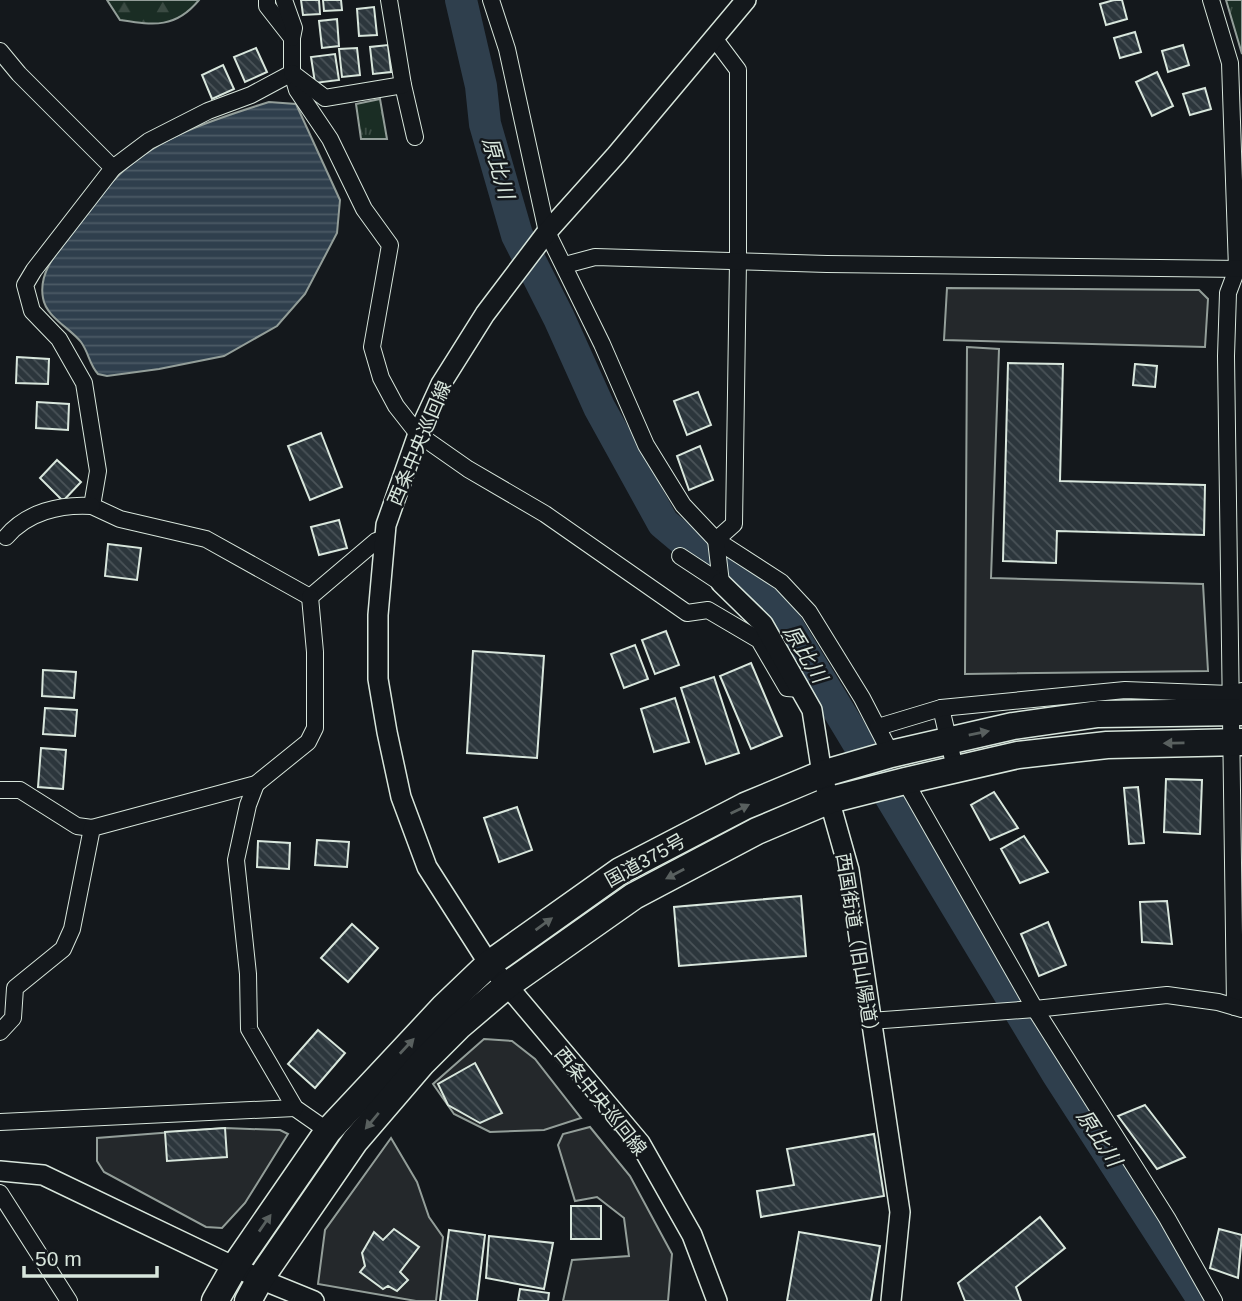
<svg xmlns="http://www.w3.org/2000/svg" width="1242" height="1301" viewBox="0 0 1242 1301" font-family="Arial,'Noto Sans JP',sans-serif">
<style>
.forest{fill:url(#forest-firs);stroke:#939e99;stroke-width:2}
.park{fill:url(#park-tufts);stroke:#939e99;stroke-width:2}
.parking{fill:#24282b;stroke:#939e99;stroke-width:2}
.water{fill:url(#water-rules);stroke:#939e99;stroke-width:2}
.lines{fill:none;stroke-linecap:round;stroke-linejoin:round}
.river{stroke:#2f3f4d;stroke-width:32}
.building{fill:url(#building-back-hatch);stroke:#d8e6dc;stroke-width:2}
.minor-casing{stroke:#d8e6dc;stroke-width:18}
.tertiary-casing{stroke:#d8e6dc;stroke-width:22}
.trunk-casing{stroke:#d8e6dc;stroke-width:29}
.minor{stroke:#14181c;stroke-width:16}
.tertiary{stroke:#14181c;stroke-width:19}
.trunk{stroke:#14181c;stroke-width:26}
.oneway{fill:#59605f}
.labels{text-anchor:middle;stroke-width:5;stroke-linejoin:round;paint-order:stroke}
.street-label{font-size:19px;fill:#d8e6dc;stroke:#14181c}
.water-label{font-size:21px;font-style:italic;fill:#d8e6dc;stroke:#14181c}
</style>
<defs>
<pattern id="forest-firs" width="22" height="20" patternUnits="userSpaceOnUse" patternTransform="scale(1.75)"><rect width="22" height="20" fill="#1a2d24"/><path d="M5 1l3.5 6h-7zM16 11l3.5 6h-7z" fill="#3b4b43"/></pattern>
<pattern id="park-tufts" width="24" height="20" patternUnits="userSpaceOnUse" patternTransform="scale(1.75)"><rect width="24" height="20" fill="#1a2d24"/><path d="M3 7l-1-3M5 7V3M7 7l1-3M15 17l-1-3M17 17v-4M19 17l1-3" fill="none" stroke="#3b4b43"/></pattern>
<pattern id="water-rules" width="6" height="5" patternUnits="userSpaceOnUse" patternTransform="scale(1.75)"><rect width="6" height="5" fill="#2f3f4d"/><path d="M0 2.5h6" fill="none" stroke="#4c5b66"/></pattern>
<pattern id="building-back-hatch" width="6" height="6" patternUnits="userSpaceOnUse" patternTransform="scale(1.75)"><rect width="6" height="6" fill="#2c363c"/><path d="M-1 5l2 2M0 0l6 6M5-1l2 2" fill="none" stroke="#4a5358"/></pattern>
</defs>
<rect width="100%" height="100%" fill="#14181c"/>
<!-- forest -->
<path class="forest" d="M107,0H199C175,29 153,25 120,20Z"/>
<!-- park -->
<g class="park">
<path d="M1226,0H1242V54Z"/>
<path d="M380,99L387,139H361L356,104Z"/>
</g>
<!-- parking -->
<g class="parking">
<path d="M947,288L1199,290L1208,299L1205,347L944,340Z"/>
<path d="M967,347L999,349L991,578L1203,584L1208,671L965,674Z"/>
<path d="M484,1039L512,1041L535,1059L581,1118L544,1130L490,1132L454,1114L433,1084Z"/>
<path d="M590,1127L630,1176L672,1254L668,1301H563L572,1260L629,1256L624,1218L597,1197L575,1201L558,1145L563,1134Z"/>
<path d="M225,1128L280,1130L288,1134L245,1203L222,1228L206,1227L104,1172L97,1161V1138Z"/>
<path d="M391,1138L417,1182L429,1217L443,1237L436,1301H416L318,1284L325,1230Z"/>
</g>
<!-- water -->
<path class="water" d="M269,102L296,104L340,200L337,233L305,294L277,326L224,356L159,369L107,376L98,374C89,364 89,353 81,342C70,328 46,317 43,298C38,272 58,251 73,232C86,215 98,196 113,181C154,137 213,120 269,102Z"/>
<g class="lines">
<!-- river -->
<path class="river" d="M461,0L481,86L485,124L517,235L559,318L599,407L663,523L694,549L737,574L784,620L1057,1073L1204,1301"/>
</g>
<!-- building -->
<g class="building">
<path d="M301,0H319L320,14L303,15Z"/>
<path d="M323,0H341L342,10L324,11Z"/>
<path d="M1114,0H1122L1127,19L1106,25L1100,4Z"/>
<path d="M374,7L377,35L359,36L357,9Z"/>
<path d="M337,19L339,46L322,48L319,21Z"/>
<path d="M1135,32L1141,52L1120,58L1114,38Z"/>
<path d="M388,45L391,72L373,74L370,47Z"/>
<path d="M1183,45L1189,65L1168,72L1162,51Z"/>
<path d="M256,48L267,72L245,82L234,57Z"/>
<path d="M357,48L360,75L342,77L339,49Z"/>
<path d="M335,54L339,80L315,83L311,57Z"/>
<path d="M223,65L234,89L212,99L202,75Z"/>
<path d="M1157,72L1173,106L1152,116L1136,82Z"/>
<path d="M1205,88L1211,109L1190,115L1183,94Z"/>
<path d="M17,357L49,359L48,384L16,383Z"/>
<path d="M1008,363L1063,364L1060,481L1205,485L1204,535L1057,531L1056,563L1003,561Z"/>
<path d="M1135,364L1157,366L1155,387L1133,385Z"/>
<path d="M698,392L711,425L687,435L674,401Z"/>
<path d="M37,402L69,404L68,430L36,428Z"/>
<path d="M321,433L342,487L310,500L288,446Z"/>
<path d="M700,446L713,480L689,490L677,456Z"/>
<path d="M57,460L81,482L63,501L40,478Z"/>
<path d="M339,520L347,548L319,555L311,527Z"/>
<path d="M108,544L141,548L137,580L105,576Z"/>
<path d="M666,631L679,665L655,674L642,640Z"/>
<path d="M635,645L648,679L624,688L611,654Z"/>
<path d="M473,651L544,656L537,758L467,753Z"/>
<path d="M751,663L782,736L751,749L720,676Z"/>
<path d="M43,670L76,672L74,698L42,696Z"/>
<path d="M714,677L739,753L706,764L681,688Z"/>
<path d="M675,698L689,742L654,752L641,709Z"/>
<path d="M45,708L77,710L75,736L43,734Z"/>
<path d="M41,748L66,750L63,789L38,787Z"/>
<path d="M1166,779L1202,780L1200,834L1164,832Z"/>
<path d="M1138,787L1144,843L1129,844L1124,788Z"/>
<path d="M994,792L1018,828L990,840L971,805Z"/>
<path d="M517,807L532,850L499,862L484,818Z"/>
<path d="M1024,836L1048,872L1020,883L1001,849Z"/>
<path d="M317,840L349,842L347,867L315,865Z"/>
<path d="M258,841L290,843L289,869L257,867Z"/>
<path d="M801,896L806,956L679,966L674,907Z"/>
<path d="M1167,901L1172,944L1142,942L1140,902Z"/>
<path d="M1048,922L1066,965L1039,976L1021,934Z"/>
<path d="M352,924L378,948L348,982L321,958Z"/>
<path d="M318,1030L345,1053L315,1088L288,1064Z"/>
<path d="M475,1063L502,1113L480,1123L448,1105L438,1084Z"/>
<path d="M1145,1105L1185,1157L1157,1169L1118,1116Z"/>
<path d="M225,1128L227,1157L167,1161L165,1132Z"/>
<path d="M874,1134L884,1196L761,1217L757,1191L794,1185L787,1149Z"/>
<rect x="571" y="1206" width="30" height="33"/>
<path d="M1040,1217L1065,1248L1016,1287L1021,1301H965L958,1283Z"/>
<path d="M394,1229L419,1247L400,1272L408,1280L397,1291L388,1286L383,1289L360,1272L365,1266L362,1253L374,1232L383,1240Z"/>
<path d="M1219,1229L1242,1235L1238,1278L1210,1268Z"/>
<path d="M449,1230L485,1235L477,1301H440Z"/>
<path d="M799,1232L880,1246L871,1301H787Z"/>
<path d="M489,1236L553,1243L544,1289L486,1278Z"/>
<path d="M520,1289L549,1293L548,1301H518Z"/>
</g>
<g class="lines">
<!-- minor casing -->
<g class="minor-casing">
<g id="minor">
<path d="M267,0V6L292,38V73L297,90L330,139L364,209L390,245L372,347L381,378L396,406L418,434L468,469L545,514L687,613L708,610L759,640L787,688L800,689"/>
<path d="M284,0L294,28L292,38"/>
<path d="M389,0L403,85L415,137"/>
<path d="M491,0L507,49L547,232L602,344L646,445L683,505L716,540L781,582L809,612L862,698L891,754"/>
<path d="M1211,0L1230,63L1237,269L1228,293L1226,356L1235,1007"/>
<path d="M714,38L738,70V261L734,524L716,540L721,583"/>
<path d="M0,51L19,74L113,168"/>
<path d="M292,73L251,95L208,111L149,141L113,168L34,270L25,285L32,311L59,339L84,383L98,471L92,506L120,519L206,539L310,597"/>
<path d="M292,73L325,98L403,85"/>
<path d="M565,265L595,257L827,264L1242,269"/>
<path d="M6,537C27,512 60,504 92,506"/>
<path d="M680,556L721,583"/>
<path d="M310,597L376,541L385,538"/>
<path d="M941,708L955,768"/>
<path d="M878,727L941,708L1125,690L1230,694L1242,691"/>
<path d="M905,781L1035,1009L1167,1218L1214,1301"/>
<path d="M256,784L248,805L236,860L248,974L249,1029L295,1108L328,1131"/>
<path d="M0,790H20L77,826L92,828"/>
<path d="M870,1021L1035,1009L1167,995L1218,1002L1242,1009"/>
<path d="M0,1032L13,1018L15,988L63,949L72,929L92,828L256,784L308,742L315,728V652L310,597"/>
<path d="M0,1122L295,1108"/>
<path d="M0,1193L69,1301"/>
</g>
</g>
<!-- tertiary casing -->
<g class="tertiary-casing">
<g id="tertiary">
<path d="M721,583L763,624L812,710L822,774L849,870L900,1212L891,1301"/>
<path d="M0,1171L43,1175L260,1279L314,1301"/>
<path d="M717,1301L692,1235L640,1143L489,964L427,867L401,797L387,732L378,679V615L386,525L418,434L441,384L485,314L547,232L616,155L746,0"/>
</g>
</g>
<!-- trunk casing -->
<g class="trunk-casing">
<g id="trunk">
<path d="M215,1301L235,1266L328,1131L444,1007L489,964L620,871L745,806L822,774L891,754L1013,726L1098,714L1242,712"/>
<path d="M248,1301L260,1279L355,1141L422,1063L459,1026L506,986L634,896L757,831L830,800L905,781L1018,755L1107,745L1242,742"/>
</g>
</g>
<!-- minor -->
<use href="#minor" class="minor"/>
<!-- tertiary -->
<use href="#tertiary" class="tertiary"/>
<!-- trunk -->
<use href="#trunk" class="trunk"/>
</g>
<!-- one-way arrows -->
<defs><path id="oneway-solid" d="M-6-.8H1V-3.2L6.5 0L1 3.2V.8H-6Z" transform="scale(1.75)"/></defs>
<g class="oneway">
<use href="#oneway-solid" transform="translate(979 733) rotate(-12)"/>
<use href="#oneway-solid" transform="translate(1174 743) rotate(179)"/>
<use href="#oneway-solid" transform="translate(740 809) rotate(-26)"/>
<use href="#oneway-solid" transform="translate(675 874) rotate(152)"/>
<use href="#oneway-solid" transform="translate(544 924) rotate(-36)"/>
<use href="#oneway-solid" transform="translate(407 1046) rotate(-47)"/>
<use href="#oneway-solid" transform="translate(372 1121) rotate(130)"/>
<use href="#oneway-solid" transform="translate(265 1223) rotate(-55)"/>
</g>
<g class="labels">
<!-- street labels -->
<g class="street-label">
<text transform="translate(419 443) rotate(-67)" y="7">西条中央巡回線</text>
<text transform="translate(645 860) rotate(-29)" y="7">国道375号</text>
<text transform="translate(858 947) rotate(81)" y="7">西国街道（旧山陽道）</text>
<text transform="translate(601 1101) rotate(51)" y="7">西条中央巡回線</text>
</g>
<!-- water labels -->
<g class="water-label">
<text transform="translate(498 168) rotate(74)" y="7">原比川</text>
<text transform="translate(805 654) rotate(59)" y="7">原比川</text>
<text transform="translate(1099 1138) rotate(57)" y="7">原比川</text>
</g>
</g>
<!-- scale -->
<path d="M24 1266v10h133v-10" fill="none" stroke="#d8e6dc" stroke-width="3.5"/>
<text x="35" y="1266" font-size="21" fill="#d8e6dc" stroke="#14181c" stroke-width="5" paint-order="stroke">50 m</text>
</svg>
